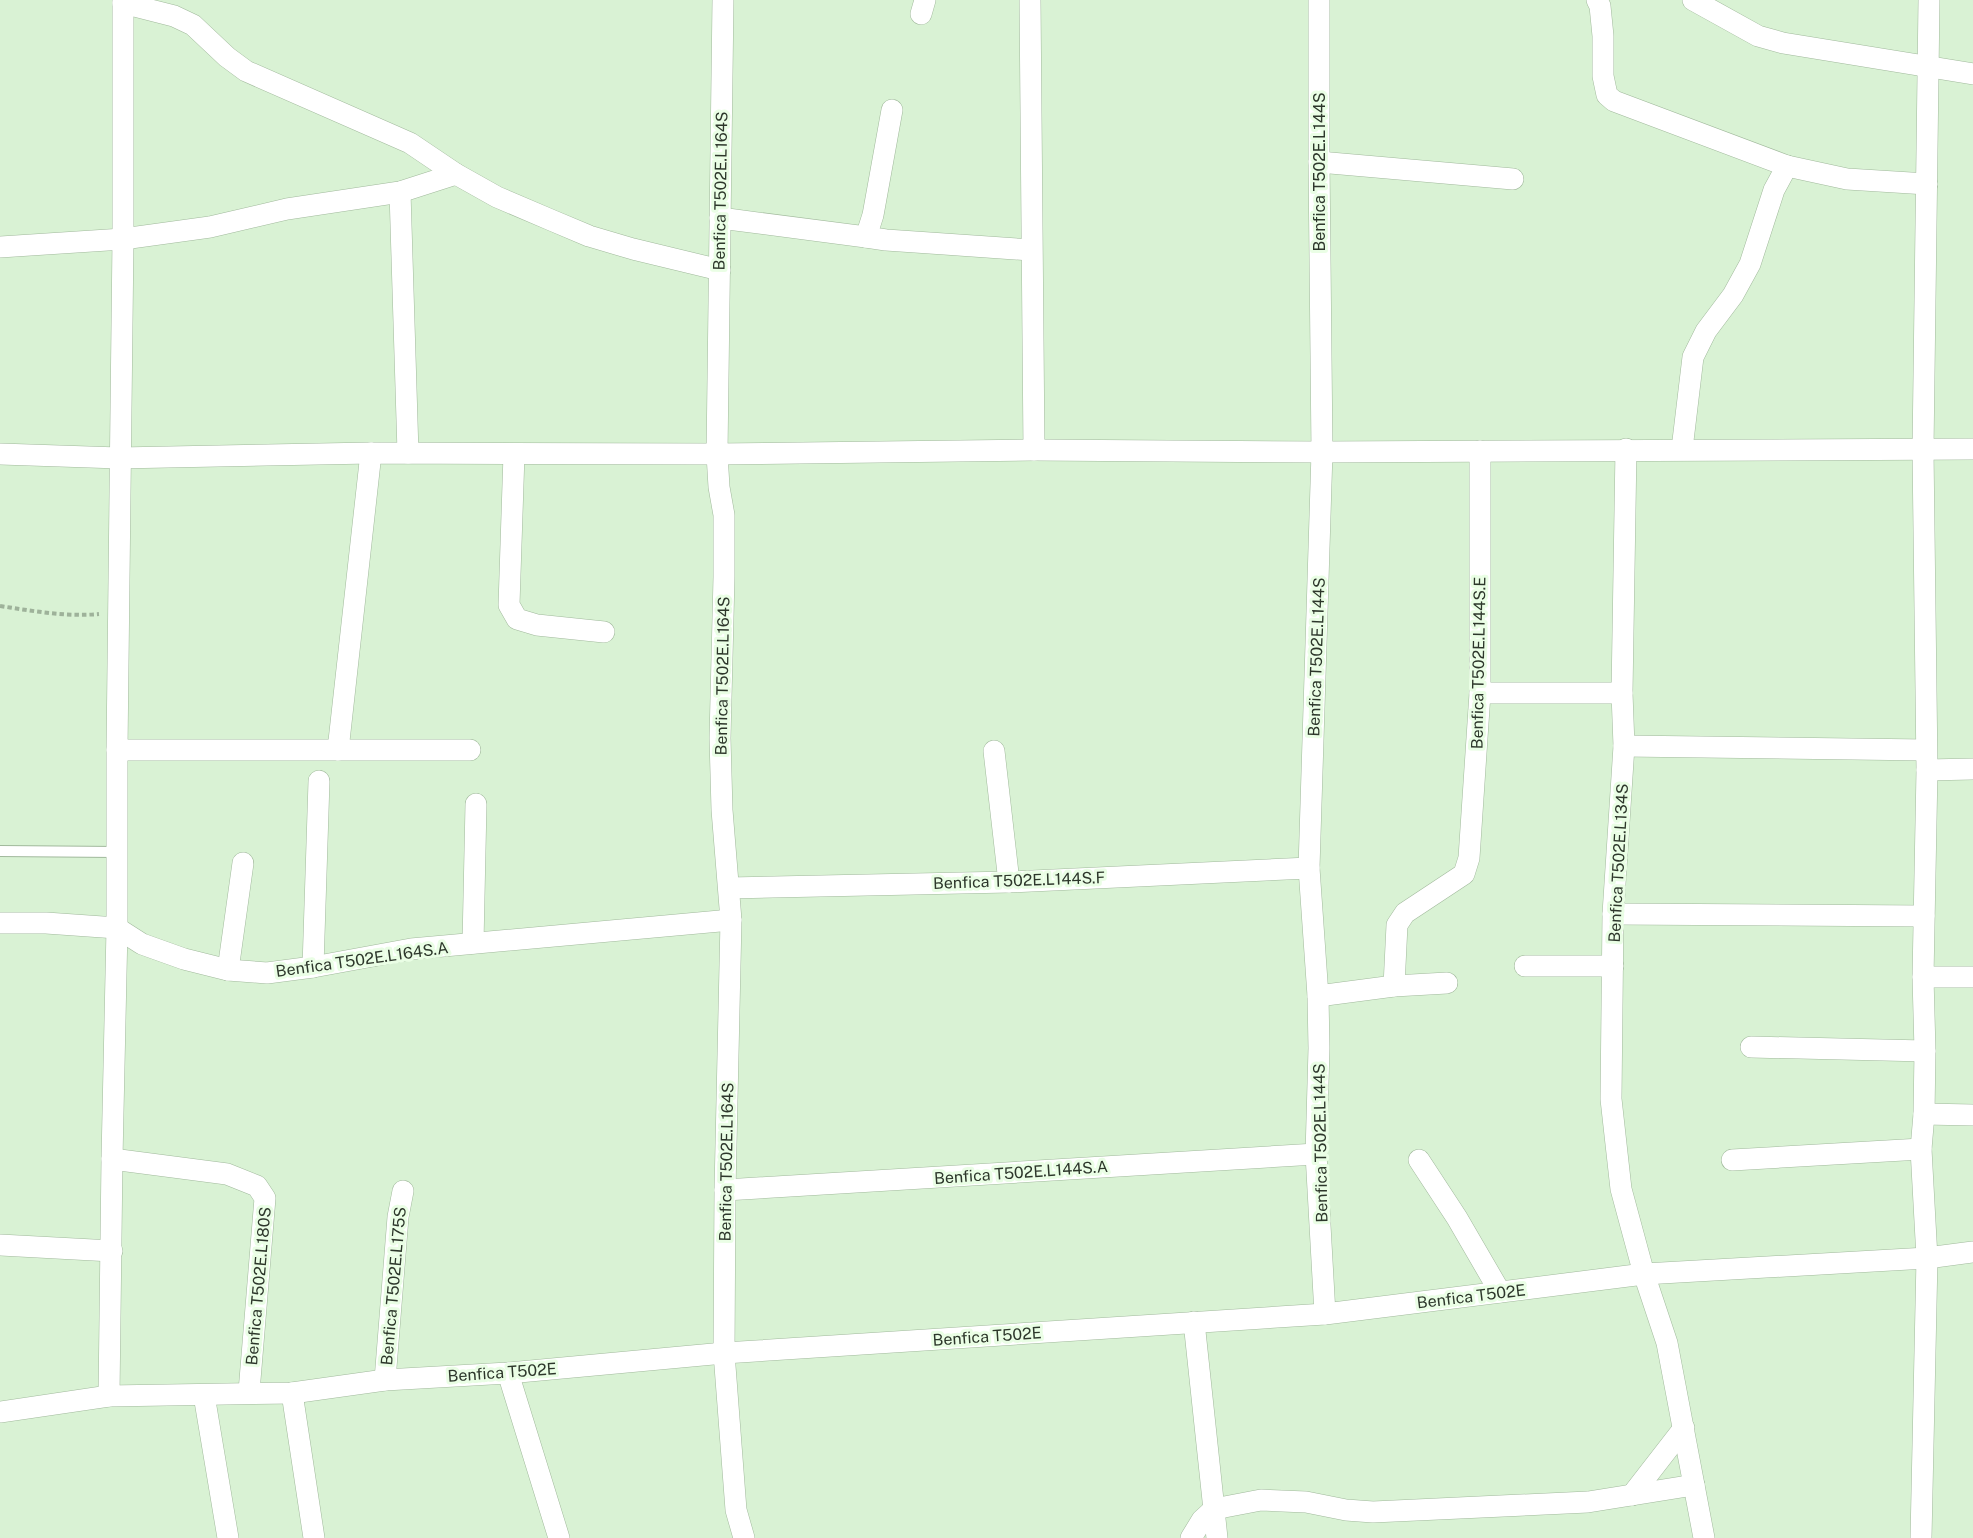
<svg xmlns="http://www.w3.org/2000/svg" width="1973" height="1538" viewBox="0 0 1973 1538" font-family="'Public Sans',sans-serif">
<style>
.lines{fill:none;stroke-linecap:round;stroke-linejoin:round}
.service-casing{stroke:#a1b99c;stroke-width:12}
.minor-casing{stroke:#a1b99c;stroke-width:22}
.path{stroke:#9eb29a;stroke-width:4;stroke-dasharray:4.5 3;stroke-linecap:butt}
.service{stroke:#fff;stroke-width:10}
.minor{stroke:#fff;stroke-width:21}
.labels{text-anchor:middle;stroke-width:6;stroke-linejoin:round;paint-order:stroke}
.street-label{font-size:16px;fill:#2d372b;stroke:#eafee5}
</style>
<rect width="100%" height="100%" fill="#d9f2d4"/>
<g class="lines">
<!-- service casing -->
<g class="service-casing">
<path id="service" d="M0,851L117,852"/>
</g>
<!-- minor casing -->
<g class="minor-casing">
<g id="minor">
<path d="M723,0L717,454L719,487L724,515V577L720,738L722,810L731,920L725,1190L724,1353L736,1510L744,1538"/>
<path d="M1030,0L1034,450"/>
<path d="M1319,0V162L1322,452L1309,868L1318,996L1319,1048L1316,1154L1325,1314"/>
<path d="M1597,0L1600,6L1603,36V76L1607,95L1614,101L1787,166L1847,179L1927,184"/>
<path d="M1693,0L1758,36L1783,43L1973,74"/>
<path d="M123,3L174,16L193,25L227,57L246,71L410,143L456,174L497,197L551,220L589,236L633,249L720,270"/>
<path d="M921,14L925,0"/>
<path d="M892,110L873,215L866,237L886,240L1031,250"/>
<path d="M1319,162L1513,179"/>
<path d="M400,192L408,453"/>
<path d="M720,218L866,237"/>
<path d="M0,247L123,239L210,227L287,209L400,192L456,174"/>
<path d="M1626,449L1622,693L1624,746L1613,914L1611,1099L1621,1189L1644,1274L1667,1343L1704,1538"/>
<path d="M1682,449L1693,357L1706,331L1733,295L1750,264L1774,190L1787,166"/>
<path d="M0,454L119,458L371,453L717,454L1034,450L1322,452L1973,449"/>
<path d="M514,454L509,605L517,619L537,625L604,632"/>
<path d="M1480,693H1622"/>
<path d="M1624,746L1926,750"/>
<path d="M117,750H470"/>
<path d="M338,750L371,453"/>
<path d="M994,751L1009,882"/>
<path d="M1927,770L1973,769"/>
<path d="M729,888L1009,882L1309,868"/>
<path d="M1613,914L1924,916"/>
<path d="M0,923H46L117,928L142,944L184,959L228,970L267,973L313,967L411,949L731,920"/>
<path d="M473,943L476,804"/>
<path d="M1525,966H1613"/>
<path d="M313,967L319,781"/>
<path d="M228,970L243,863"/>
<path d="M1923,977H1973"/>
<path d="M1394,986L1397,925L1405,913L1464,874L1469,858L1480,693V451"/>
<path d="M1318,996L1394,986L1447,983"/>
<path d="M1751,1047L1925,1051"/>
<path d="M1924,1114L1973,1115"/>
<path d="M112,1159L227,1174L257,1186L265,1198L249,1392"/>
<path d="M1419,1160L1457,1218L1500,1292"/>
<path d="M1732,1160L1921,1149"/>
<path d="M725,1190L1316,1154"/>
<path d="M0,1245L112,1251"/>
<path d="M1194,1322L1217,1538"/>
<path d="M508,1373L559,1538"/>
<path d="M385,1380L398,1217L403,1191"/>
<path d="M292,1393L314,1538"/>
<path d="M204,1395L228,1538"/>
<path d="M109,1396L112,1159L117,928V750L123,239V0"/>
<path d="M0,1412L109,1396L292,1393L385,1380L508,1373L724,1353L1325,1314L1644,1274L1927,1258L1973,1252"/>
<path d="M1632,1495L1684,1428"/>
<path d="M1191,1538L1202,1520L1214,1509L1261,1500L1306,1502L1346,1510L1373,1512L1588,1502L1694,1485"/>
<path d="M1921,1538L1927,1258L1921,1149L1924,1114L1925,1051L1923,977L1927,770L1923,450L1929,0"/>
</g>
</g>
<!-- path -->
<path class="path" d="M0,606C33,611 66,617 99,614"/>
<!-- service -->
<use href="#service" class="service"/>
<!-- minor -->
<use href="#minor" class="minor"/>
</g>
<g class="labels">
<!-- street labels -->
<g class="street-label">
<text transform="translate(1319 172) rotate(-90)" y="6">Benfica T502E.L144S</text>
<text transform="translate(720 191) rotate(-89)" y="6">Benfica T502E.L164S</text>
<text transform="translate(1316 657) rotate(-88)" y="6">Benfica T502E.L144S</text>
<text transform="translate(1478 663) rotate(-89)" y="6">Benfica T502E.L144S.E</text>
<text transform="translate(722 676) rotate(-89)" y="6">Benfica T502E.L164S</text>
<text transform="translate(1618 863) rotate(-87)" y="6">Benfica T502E.L134S</text>
<text transform="translate(1019 880) rotate(-2)" y="6">Benfica T502E.L144S.F</text>
<text transform="translate(362 959) rotate(-8)" y="6">Benfica T502E.L164S.A</text>
<text transform="translate(1320 1143) rotate(-91)" y="6">Benfica T502E.L144S</text>
<text transform="translate(726 1162) rotate(-89)" y="6">Benfica T502E.L164S</text>
<text transform="translate(1021 1172) rotate(-4)" y="6">Benfica T502E.L144S.A</text>
<text transform="translate(258 1286) rotate(-85)" y="6">Benfica T502E.L180S</text>
<text transform="translate(393 1286) rotate(-85)" y="6">Benfica T502E.L175S</text>
<text transform="translate(1471 1296) rotate(-7)" y="6">Benfica T502E</text>
<text transform="translate(987 1336) rotate(-4)" y="6">Benfica T502E</text>
<text transform="translate(502 1372) rotate(-4)" y="6">Benfica T502E</text>
</g>
</g>
</svg>
